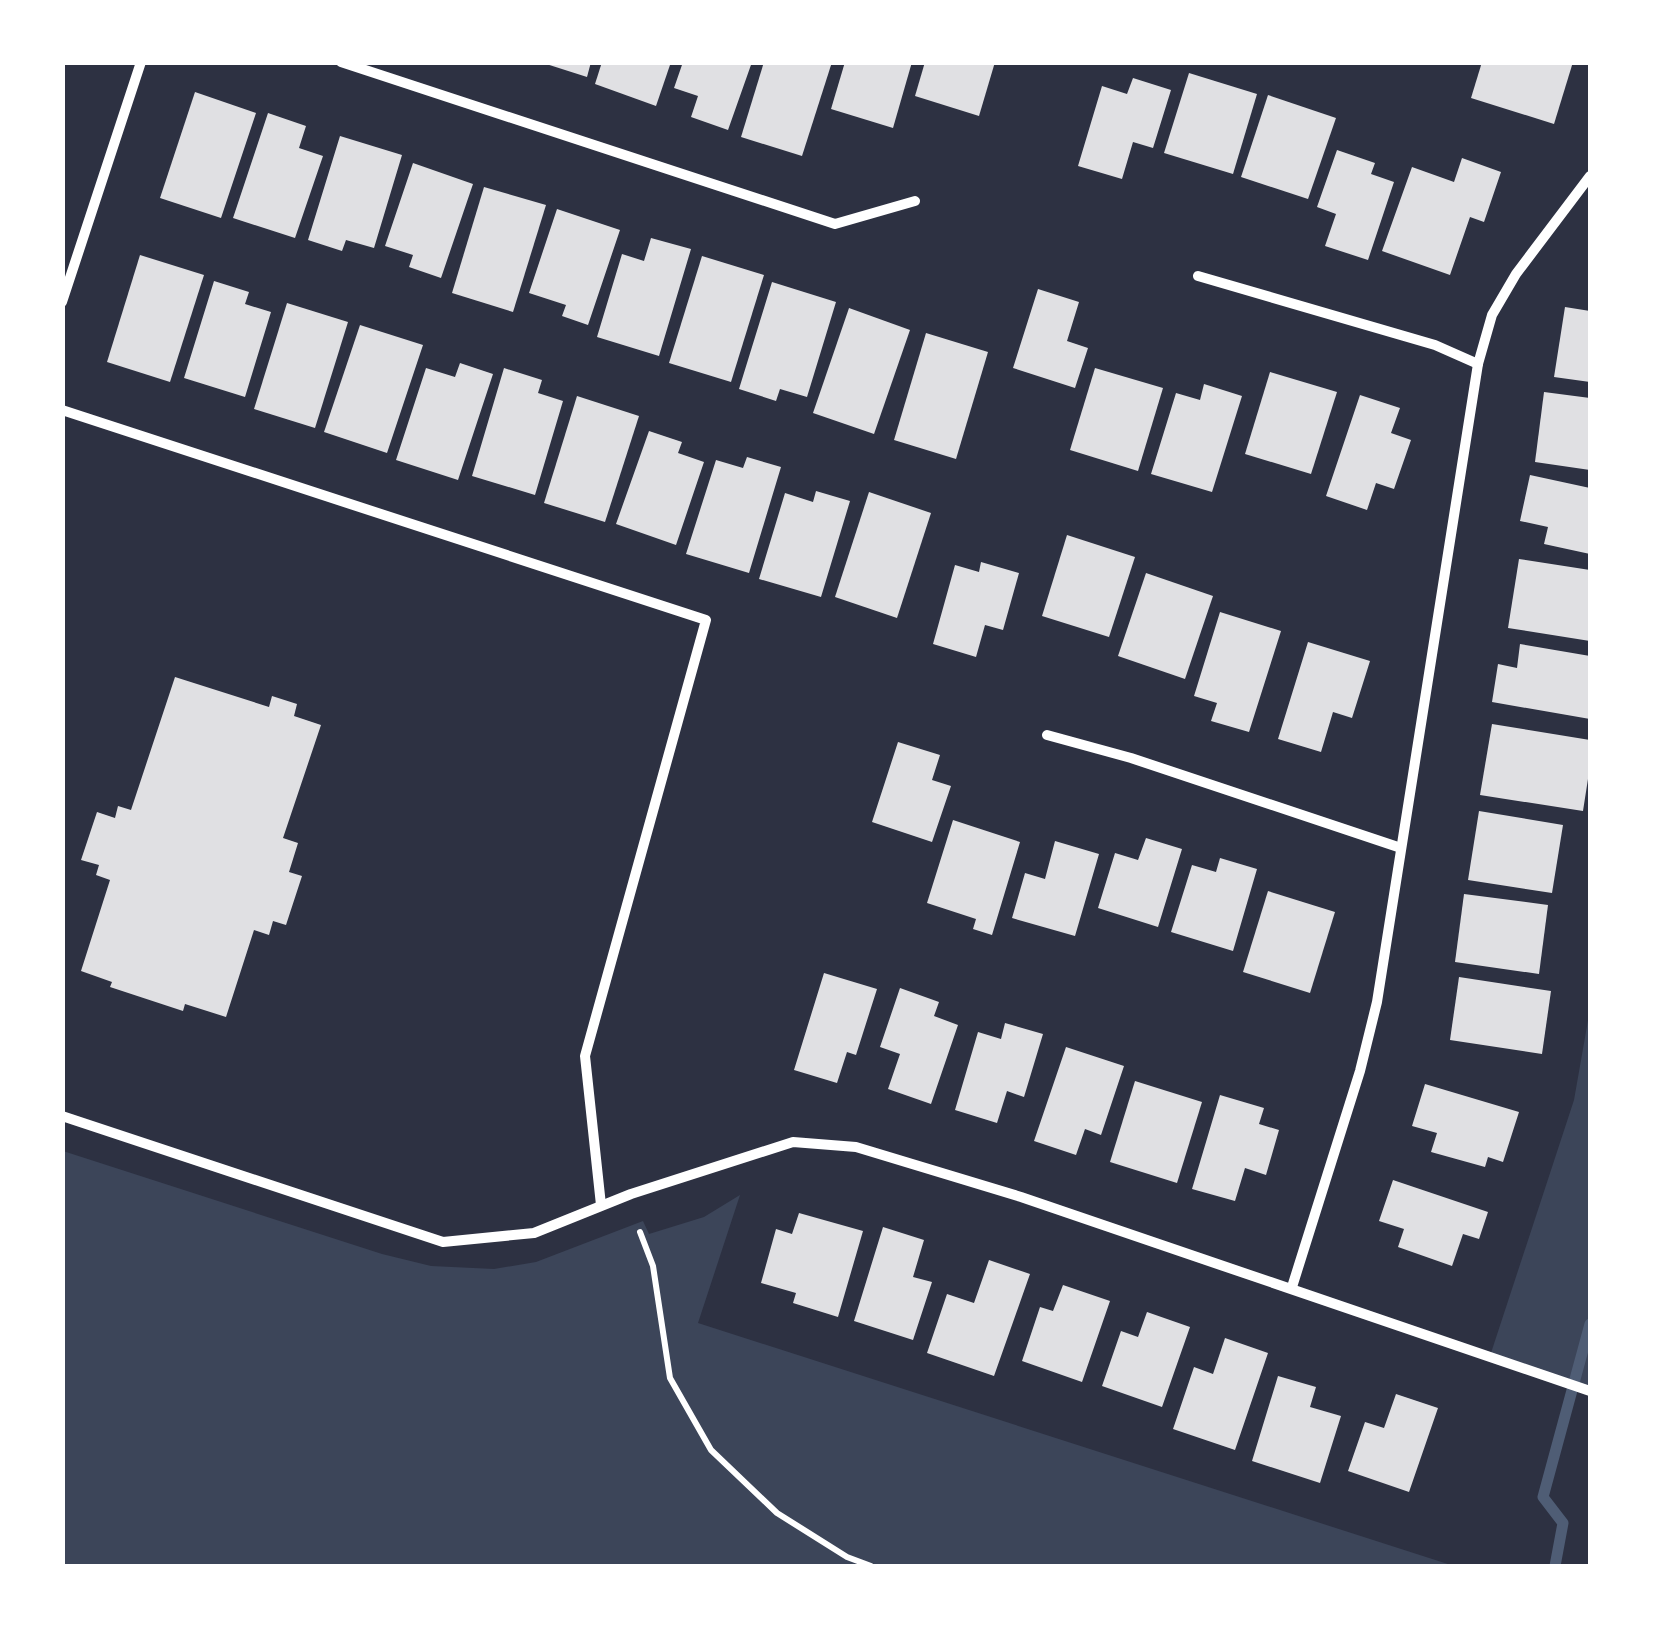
<svg xmlns="http://www.w3.org/2000/svg" width="1653" height="1629" viewBox="0 0 1653 1629" font-family="'PT Sans Narrow',sans-serif">
<style>
.green{fill:#3c4559}
.lines{fill:none;stroke-linecap:round;stroke-linejoin:round}
.stream{stroke:#4f5d75;stroke-width:11}
.building{fill:#e0e0e3}
.path{stroke:#fff;stroke-width:6}
.minor{stroke:#fff;stroke-width:10}
</style>
<rect width="100%" height="100%" fill="#2d3142"/>
<!-- green -->
<g class="green">
<path d="M1590,1009V1391L1490,1356L1574,1100Z"/>
<path d="M63,1151L382,1254L431,1266L494,1269L536,1262L643,1221L649,1234L704,1217L740,1195L698,1323L1454,1566H63Z"/>
</g>
<g class="lines">
<!-- stream -->
<path class="stream" d="M1555,1566L1563,1523L1543,1497L1590,1324"/>
</g>
<!-- building -->
<g class="building">
<path d="M540,62H591L587,77Z"/>
<path d="M602,62H671L656,106L595,84Z"/>
<path d="M683,62H752L728,130L691,117L698,96L674,88Z"/>
<path d="M764,62H832L802,156L741,137Z"/>
<path d="M845,62H912L893,128L831,109Z"/>
<path d="M925,62H995L979,116L915,96Z"/>
<path d="M1482,62H1573L1554,124L1471,98Z"/>
<path d="M1189,73L1257,94L1233,174L1164,153Z"/>
<path d="M1133,78L1171,90L1153,148L1133,142L1122,179L1078,166L1102,86L1127,94Z"/>
<path d="M195,92L256,113L221,218L160,198Z"/>
<path d="M1268,95L1336,118L1308,199L1241,177Z"/>
<path d="M268,113L306,126L299,148L323,156L295,238L233,218Z"/>
<path d="M340,136L402,155L374,248L346,240L342,251L308,240Z"/>
<path d="M1337,150L1375,163L1371,174L1394,182L1368,260L1325,246L1336,214L1317,207Z"/>
<path d="M1462,158L1501,172L1484,222L1470,217L1450,275L1382,251L1412,167L1454,182Z"/>
<path d="M413,163L473,184L441,278L409,267L413,255L385,246Z"/>
<path d="M484,187L546,205L513,312L452,293Z"/>
<path d="M557,209L620,230L588,325L562,316L566,305L529,293Z"/>
<path d="M651,238L691,249L659,356L597,337L622,254L644,261Z"/>
<path d="M140,255L204,275L170,382L107,362Z"/>
<path d="M702,256L764,275L731,382L669,363Z"/>
<path d="M214,281L249,292L245,304L271,312L245,397L184,378Z"/>
<path d="M772,282L836,302L807,397L780,389L776,401L739,389Z"/>
<path d="M1038,289L1079,302L1067,341L1088,348L1075,388L1013,368Z"/>
<path d="M287,303L348,322L315,428L254,409Z"/>
<path d="M1565,307L1590,311V382L1554,377Z"/>
<path d="M849,308L910,330L874,434L813,413Z"/>
<path d="M360,325L423,345L387,453L324,432Z"/>
<path d="M926,333L988,352L956,459L894,440Z"/>
<path d="M460,363L493,374L458,480L396,460L426,368L455,377Z"/>
<path d="M504,368L542,380L538,393L563,401L535,495L472,476Z"/>
<path d="M1095,368L1163,388L1138,471L1070,450Z"/>
<path d="M1270,372L1337,392L1311,474L1245,454Z"/>
<path d="M1204,384L1242,396L1212,492L1151,474L1176,393L1200,400Z"/>
<path d="M1544,392L1590,398V470L1535,462Z"/>
<path d="M1360,395L1400,408L1391,433L1411,440L1394,489L1376,483L1367,510L1326,496Z"/>
<path d="M577,396L639,416L605,522L544,503Z"/>
<path d="M649,431L682,442L678,453L704,462L676,545L616,524Z"/>
<path d="M747,457L781,467L749,573L686,554L716,460L743,468Z"/>
<path d="M1530,475L1590,488V554L1544,544L1548,527L1520,521Z"/>
<path d="M816,491L850,501L821,597L759,579L785,493L813,502Z"/>
<path d="M869,492L931,513L897,618L835,597Z"/>
<path d="M1067,535L1135,557L1109,637L1042,616Z"/>
<path d="M1519,559L1590,570V641L1508,628Z"/>
<path d="M981,562L1019,573L1003,630L985,625L976,657L933,644L955,565L979,572Z"/>
<path d="M1146,573L1213,596L1185,679L1118,656Z"/>
<path d="M1220,612L1281,631L1249,732L1211,721L1217,703L1194,696Z"/>
<path d="M1308,642L1370,661L1352,718L1333,712L1321,752L1278,739Z"/>
<path d="M1520,644L1590,656V719L1492,702L1498,664L1517,668Z"/>
<path d="M175,677L269,707L272,696L297,704L294,716L321,725L283,838L298,843L289,872L302,876L286,925L273,921L269,935L254,930L226,1017L185,1004L183,1011L110,987L112,982L81,971L110,880L96,875L99,865L81,860L97,812L115,818L118,806L131,810Z"/>
<path d="M1492,724L1590,740V766L1583,811L1480,795Z"/>
<path d="M898,742L940,755L932,780L951,786L932,842L872,822Z"/>
<path d="M1479,811L1563,825L1552,893L1468,880Z"/>
<path d="M953,820L1020,842L992,935L973,929L976,919L927,903Z"/>
<path d="M1146,838L1182,849L1158,927L1098,908L1115,853L1138,860Z"/>
<path d="M1055,841L1099,854L1075,936L1012,918L1025,873L1045,879Z"/>
<path d="M1220,858L1257,869L1233,951L1171,932L1192,865L1216,872Z"/>
<path d="M1268,891L1335,912L1310,993L1243,972Z"/>
<path d="M1464,894L1548,905L1539,974L1455,962Z"/>
<path d="M824,973L877,989L856,1055L847,1052L837,1083L794,1070Z"/>
<path d="M1459,977L1551,991L1542,1054L1450,1040Z"/>
<path d="M900,988L939,1002L934,1016L958,1025L931,1104L888,1089L900,1054L880,1047Z"/>
<path d="M1005,1023L1043,1034L1024,1097L1007,1091L997,1123L955,1110L978,1032L1001,1039Z"/>
<path d="M1066,1047L1124,1066L1101,1135L1085,1129L1076,1155L1034,1141Z"/>
<path d="M1135,1081L1202,1102L1177,1183L1110,1162Z"/>
<path d="M1425,1084L1519,1112L1503,1162L1488,1157L1485,1167L1431,1152L1437,1133L1412,1126Z"/>
<path d="M1220,1095L1264,1108L1259,1124L1279,1130L1266,1175L1245,1168L1235,1201L1192,1189Z"/>
<path d="M1393,1180L1488,1212L1479,1239L1463,1234L1452,1266L1398,1247L1404,1229L1379,1221Z"/>
<path d="M799,1213L863,1231L838,1317L793,1303L796,1293L761,1283L776,1229L792,1234Z"/>
<path d="M883,1227L924,1240L913,1277L932,1282L913,1340L854,1321Z"/>
<path d="M989,1260L1030,1274L994,1376L927,1353L947,1294L974,1303Z"/>
<path d="M1063,1285L1110,1301L1082,1382L1022,1361L1040,1307L1053,1311Z"/>
<path d="M1147,1312L1190,1327L1162,1407L1102,1386L1121,1331L1138,1337Z"/>
<path d="M1225,1338L1268,1353L1235,1450L1173,1429L1194,1367L1213,1374Z"/>
<path d="M1278,1376L1316,1387L1310,1407L1341,1416L1320,1483L1252,1461Z"/>
<path d="M1396,1394L1438,1408L1409,1492L1348,1471L1365,1422L1384,1428Z"/>
</g>
<g class="lines">
<!-- path -->
<path class="path" d="M640,1232L653,1266L670,1378L711,1450L777,1513L847,1557L871,1566"/>
<!-- minor -->
<g class="minor">
<path d="M341,62L835,224L915,201"/>
<path d="M1198,276L1435,345L1478,364"/>
<path d="M62,302L141,62"/>
<path d="M62,410L706,620L585,1056L601,1205"/>
<path d="M1047,735L1131,758L1401,848"/>
<path d="M62,1116L443,1242L534,1233L631,1194L793,1142L856,1147L1021,1197L1590,1391"/>
<path d="M1292,1287L1360,1071L1377,1002L1478,364L1492,315L1516,274L1590,176"/>
</g>
</g>
<!-- border -->
<rect width="1653" height="1629" fill="none" stroke="#ffffff" stroke-width="130"/>
</svg>
